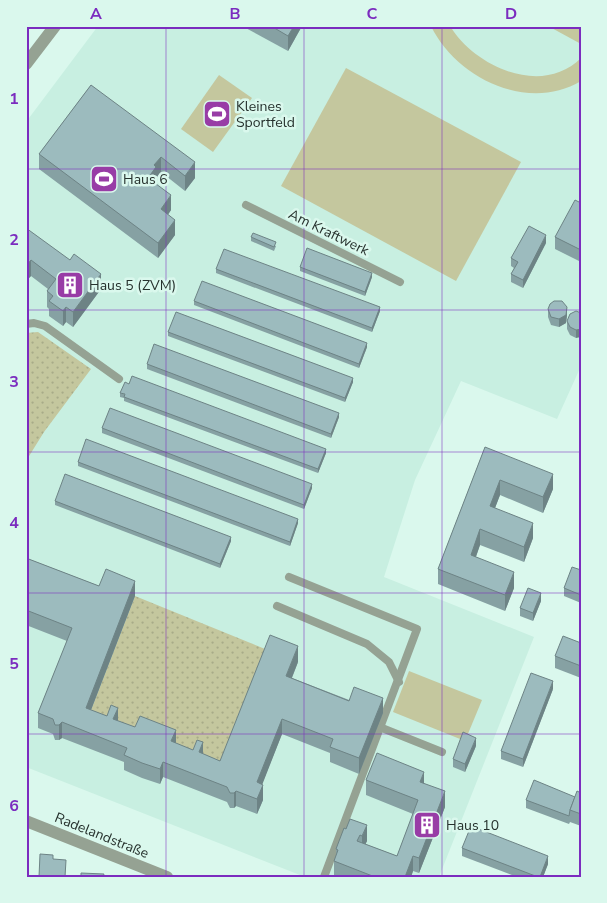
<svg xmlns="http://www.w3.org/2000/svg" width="607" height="903" viewBox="0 0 607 903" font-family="'Nunito Sans',sans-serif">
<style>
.built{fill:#c8efe1}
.green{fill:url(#green-dots)}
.pitch{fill:#c4c79e}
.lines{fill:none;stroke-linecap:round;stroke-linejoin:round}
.service{stroke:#95a293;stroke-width:8}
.minor{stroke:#95a293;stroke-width:12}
.tertiary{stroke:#95a293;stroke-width:12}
.wall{fill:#86a1a3}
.shaded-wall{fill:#6d8385}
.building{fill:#9cbbbe;stroke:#6d8385}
.grid{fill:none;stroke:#7b2cbf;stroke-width:1;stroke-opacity:0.55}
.labels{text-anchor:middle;stroke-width:5;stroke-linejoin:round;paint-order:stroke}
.poi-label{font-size:14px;fill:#26312d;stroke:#daf8ed;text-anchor:start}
.street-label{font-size:14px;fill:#26312d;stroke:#daf8ed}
.neatline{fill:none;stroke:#7b2cbf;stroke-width:2}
.grid-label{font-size:16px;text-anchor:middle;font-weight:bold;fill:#7b2cbf}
</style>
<defs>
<pattern id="green-dots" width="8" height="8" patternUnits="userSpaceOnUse" patternTransform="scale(1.25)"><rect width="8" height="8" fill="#c4c79e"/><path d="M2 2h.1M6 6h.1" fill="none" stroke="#a8ab88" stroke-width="1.8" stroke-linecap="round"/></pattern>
</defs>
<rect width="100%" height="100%" fill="#daf8ed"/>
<!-- built -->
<path class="built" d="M98,26H581V366L557,419L461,381L415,480L384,577L534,637L439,877H305L26,767V122Z"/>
<!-- green -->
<g class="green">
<path d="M38,332L91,369L44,432L26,461V333Z"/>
<path d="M135,596L270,651L220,776L86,723Z"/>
</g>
<!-- pitch -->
<g class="pitch">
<path d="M431,26H450C475,67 542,97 581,58V81C528,113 456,78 431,26Z"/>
<path d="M548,26H581V44Z"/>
<path d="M346,68L521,162L456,281L281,186Z"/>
<path d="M219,75L252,98L213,152L181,129Z"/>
<path d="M409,671L482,700L465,741L393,712Z"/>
</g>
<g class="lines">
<!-- service -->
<g class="service">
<path d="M246,205L400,282"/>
<path d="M26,324L34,323L45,326L119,379"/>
<path d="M289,577L417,629L324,877"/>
<path d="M277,606L367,644L389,662L399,682"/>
<path d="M382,728L442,752"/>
</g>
<!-- minor -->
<path class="minor" d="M26,64L55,26"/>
<!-- tertiary -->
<path class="tertiary" d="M26,821L167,877"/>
</g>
<!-- wall -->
<g class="wall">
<path d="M242,26H302L288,51Z"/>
<path d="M91,85L195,178L185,191L161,172L156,178V183L171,210L168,215L175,235L158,258L39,169V154Z"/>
<path d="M581,203V262L555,249V237Z"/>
<path d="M26,228L101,289L73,327L66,322L63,326L49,316V309L47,307V291L48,289L31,276L26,281Z"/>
<path d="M251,237L276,246L274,251L251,241Z"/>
<path d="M546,243L523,288L511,282V274L514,268L511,266V258Z"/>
<path d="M300,267L372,277L365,296L300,271Z"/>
<path d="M216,269L380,311L372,332L216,273Z"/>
<path d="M194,301L367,347L359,368L194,305Z"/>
<path d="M548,309L567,315L566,323L559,327L551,325L548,317Z"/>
<path d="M581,313L576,338L570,335L567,329V321Z"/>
<path d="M168,332L353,382L345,402L168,336Z"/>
<path d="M147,364L339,417L331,438L147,369Z"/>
<path d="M120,393L326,453L318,473L124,401V398L120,397Z"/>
<path d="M102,428L312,488L304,509L102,433Z"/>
<path d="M485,447L553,489L543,513L500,495L495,508L533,538L524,562L480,545L476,557L514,588L505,611L438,584V569Z"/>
<path d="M78,462L298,523L290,546L78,466Z"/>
<path d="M55,501L231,541L220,568L55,505Z"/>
<path d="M26,558L99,586L135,596L91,710L220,761L298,662L292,678L383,713L359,774L330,762V753L282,734L262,784L263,800L257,814L236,806L234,808H230L227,802L163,777L160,784L142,778L124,770V762L62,738L59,740H55L53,734L38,728V713L67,641L26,625Z"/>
<path d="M581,570V603L564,596V588Z"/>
<path d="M541,601L533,621L520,616V608Z"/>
<path d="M581,643V678L555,668V656Z"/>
<path d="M553,689L523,767L501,759V751Z"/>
<path d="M476,746L465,772L453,767V759Z"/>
<path d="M366,780L424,783L445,807L419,873L413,871L411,877H336L334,876V861L336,856V849L346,829L350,819L367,841L365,844L397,856L413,814L366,795Z"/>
<path d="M581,793V826L570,822L569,824L526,808V800L575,797Z"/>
<path d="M462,848L548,864L543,877H517L462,856Z"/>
</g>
<!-- shaded-wall -->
<g class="shaded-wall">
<path d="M294,26H302L288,51V36Z"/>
<path d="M161,157V172L156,178V182L148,193V178L154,165Z"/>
<path d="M195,162V178L185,191V176Z"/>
<path d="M171,195V210L161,224V209Z"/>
<path d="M175,220V235L158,258V243Z"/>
<path d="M546,235V243L523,288V280Z"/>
<path d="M31,260V276L26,281V266Z"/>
<path d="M372,273V277L365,296V292Z"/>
<path d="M101,274V289L73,327V312Z"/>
<path d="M66,307V322L63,326V311Z"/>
<path d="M380,307V311L372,332V328Z"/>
<path d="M567,307V315L566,323L559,327V319Z"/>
<path d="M581,329V337L576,338V330Z"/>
<path d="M367,343V347L359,368V364Z"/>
<path d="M353,378V382L345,402V398Z"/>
<path d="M339,413V417L331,438V434Z"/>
<path d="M326,449V453L318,473V469Z"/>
<path d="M553,474V489L543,513V497Z"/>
<path d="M500,480V495L490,521V506Z"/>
<path d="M312,484V488L304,509V505Z"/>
<path d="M298,519V523L290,546V542Z"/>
<path d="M533,523V538L524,562V547Z"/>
<path d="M480,529V545L471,570V555Z"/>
<path d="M231,537V541L220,568V564Z"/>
<path d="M514,572V588L505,611V595Z"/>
<path d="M135,581V596L86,723V708Z"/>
<path d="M541,593V601L533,621V613Z"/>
<path d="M298,646V662L286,692V676Z"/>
<path d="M553,681V689L523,767V759Z"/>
<path d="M383,698V713L359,774V758Z"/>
<path d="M118,708V723L113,719Z"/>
<path d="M282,719V734L257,798V782Z"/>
<path d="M62,722V738L59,740V725Z"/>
<path d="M176,730V745L171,741Z"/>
<path d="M476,738V746L465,772V764Z"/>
<path d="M203,742V757L199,752Z"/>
<path d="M163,762V777L160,784V769Z"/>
<path d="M424,772V787L420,782Z"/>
<path d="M263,785V800L257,814V799Z"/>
<path d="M236,791V806L234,808V793Z"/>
<path d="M445,791V807L419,873V858Z"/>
<path d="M367,825V841L362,852V836Z"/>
<path d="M413,856V871L411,877H405Z"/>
<path d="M548,856V864L543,877H540Z"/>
</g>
<!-- building -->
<g class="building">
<path d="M271,26H294L288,36Z"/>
<path d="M91,85L195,162L185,176L161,157L154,165L156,167L148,178L171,195L161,209L175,220L158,243L39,154Z"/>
<path d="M575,200L581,203V250L555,237Z"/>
<path d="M529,226L546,235L523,280L511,274L518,262L511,258Z"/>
<path d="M26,228L70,260L74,254L101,274L73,312L66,307L63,311L49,301L53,296L47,291L56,279L31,260L26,266Z"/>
<path d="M253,233L276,242L274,247L251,237Z"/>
<path d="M307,248L372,273L365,292L300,267Z"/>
<path d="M224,249L380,307L372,328L216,269Z"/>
<path d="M202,281L367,343L359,364L194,301Z"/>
<path d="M554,301H562L567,307L566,315L559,319L551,317L548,309L550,304Z"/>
<path d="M576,311L581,313V329L576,330L570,327L567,321L570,314Z"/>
<path d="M176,312L353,378L345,398L168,332Z"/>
<path d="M154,344L339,413L331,434L147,364Z"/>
<path d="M132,376L326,449L318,469L124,397L125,394L120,393L125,382L129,384Z"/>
<path d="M110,408L312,484L304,505L102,428Z"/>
<path d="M86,439L298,519L290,542L78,462Z"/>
<path d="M485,447L553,474L543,497L500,480L490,506L533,523L524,547L480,529L471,555L514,572L505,595L438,569Z"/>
<path d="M65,474L231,537L220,564L55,501Z"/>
<path d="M26,558L99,586L106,569L135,581L86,708L107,716L111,705L118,708L113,719L135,727L140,716L176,730L171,741L193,750L197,740L203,742L199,752L220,761L270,635L298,646L286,676L349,701L354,687L383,698L359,758L330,747L333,739L282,719L257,782L263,785L257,799L236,791L234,793H230L227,787L163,762L160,769L142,763L124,755L127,748L62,722L59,725H55L53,719L38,713L72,628L26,610Z"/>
<path d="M572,567L581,570V595L564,588Z"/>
<path d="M528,588L541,593L533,613L520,608Z"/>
<path d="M563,636L581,643V666L555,656Z"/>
<path d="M531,673L553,681L523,759L501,751Z"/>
<path d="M463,732L476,738L465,764L453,759Z"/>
<path d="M377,753L424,772L420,782L445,791L419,858L413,856L405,877H375L334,861L338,850L336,849L344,828L346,829L350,819L367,825L362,836L360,835L357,841L397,856L418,800L366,780Z"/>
<path d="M534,780L575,797L570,810L569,816L526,800Z"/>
<path d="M577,791L581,793V814L570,810Z"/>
<path d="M471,826L548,856L540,877H538L462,848Z"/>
<path d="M40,854L53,855V859L66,860L65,877H39Z"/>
<path d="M81,873L104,874L103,877H81Z"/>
</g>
<!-- grid -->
<path class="grid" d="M166,26V877M304,26V877M442,26V877M26,169H581M26,310H581M26,452H581M26,593H581M26,734H581"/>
<!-- icons -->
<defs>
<g id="stadium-square" transform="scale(1.4375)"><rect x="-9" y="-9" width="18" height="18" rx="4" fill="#983ca6" stroke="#daf8ed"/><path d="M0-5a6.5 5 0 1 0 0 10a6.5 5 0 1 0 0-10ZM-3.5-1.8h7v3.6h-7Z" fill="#fff"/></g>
<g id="building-square" transform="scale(1.4375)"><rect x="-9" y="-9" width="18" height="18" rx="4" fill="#983ca6" stroke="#daf8ed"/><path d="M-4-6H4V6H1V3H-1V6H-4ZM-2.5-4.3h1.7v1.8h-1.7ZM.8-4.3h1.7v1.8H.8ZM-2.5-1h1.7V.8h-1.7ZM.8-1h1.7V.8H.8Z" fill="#fff"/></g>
</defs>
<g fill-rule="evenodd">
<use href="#stadium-square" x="217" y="114"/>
<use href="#stadium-square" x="104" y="179"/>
<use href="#building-square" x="70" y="285"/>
<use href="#building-square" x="427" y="825"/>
</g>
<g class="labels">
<!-- poi labels -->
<g class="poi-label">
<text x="236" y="111">Kleines<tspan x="236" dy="16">Sportfeld</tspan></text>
<text x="123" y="184">Haus 6</text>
<text x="89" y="290">Haus 5 (ZVM)</text>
<text x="446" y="830">Haus 10</text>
</g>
<!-- street labels -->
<g class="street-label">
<text transform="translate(329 232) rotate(26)" y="5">Am Kraftwerk</text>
<text transform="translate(102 835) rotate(22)" y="5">Radelandstraße</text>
</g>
</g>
<!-- border -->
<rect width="607" height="903" fill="none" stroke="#daf8ed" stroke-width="55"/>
<rect x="28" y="28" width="552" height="848" class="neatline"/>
<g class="grid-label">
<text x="96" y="19">A</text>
<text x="235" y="19">B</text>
<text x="372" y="19">C</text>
<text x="511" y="19">D</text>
<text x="14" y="104">1</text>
<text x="14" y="245">2</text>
<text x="14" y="387">3</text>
<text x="14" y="528">4</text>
<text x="14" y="669">5</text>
<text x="14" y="811">6</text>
</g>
</svg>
